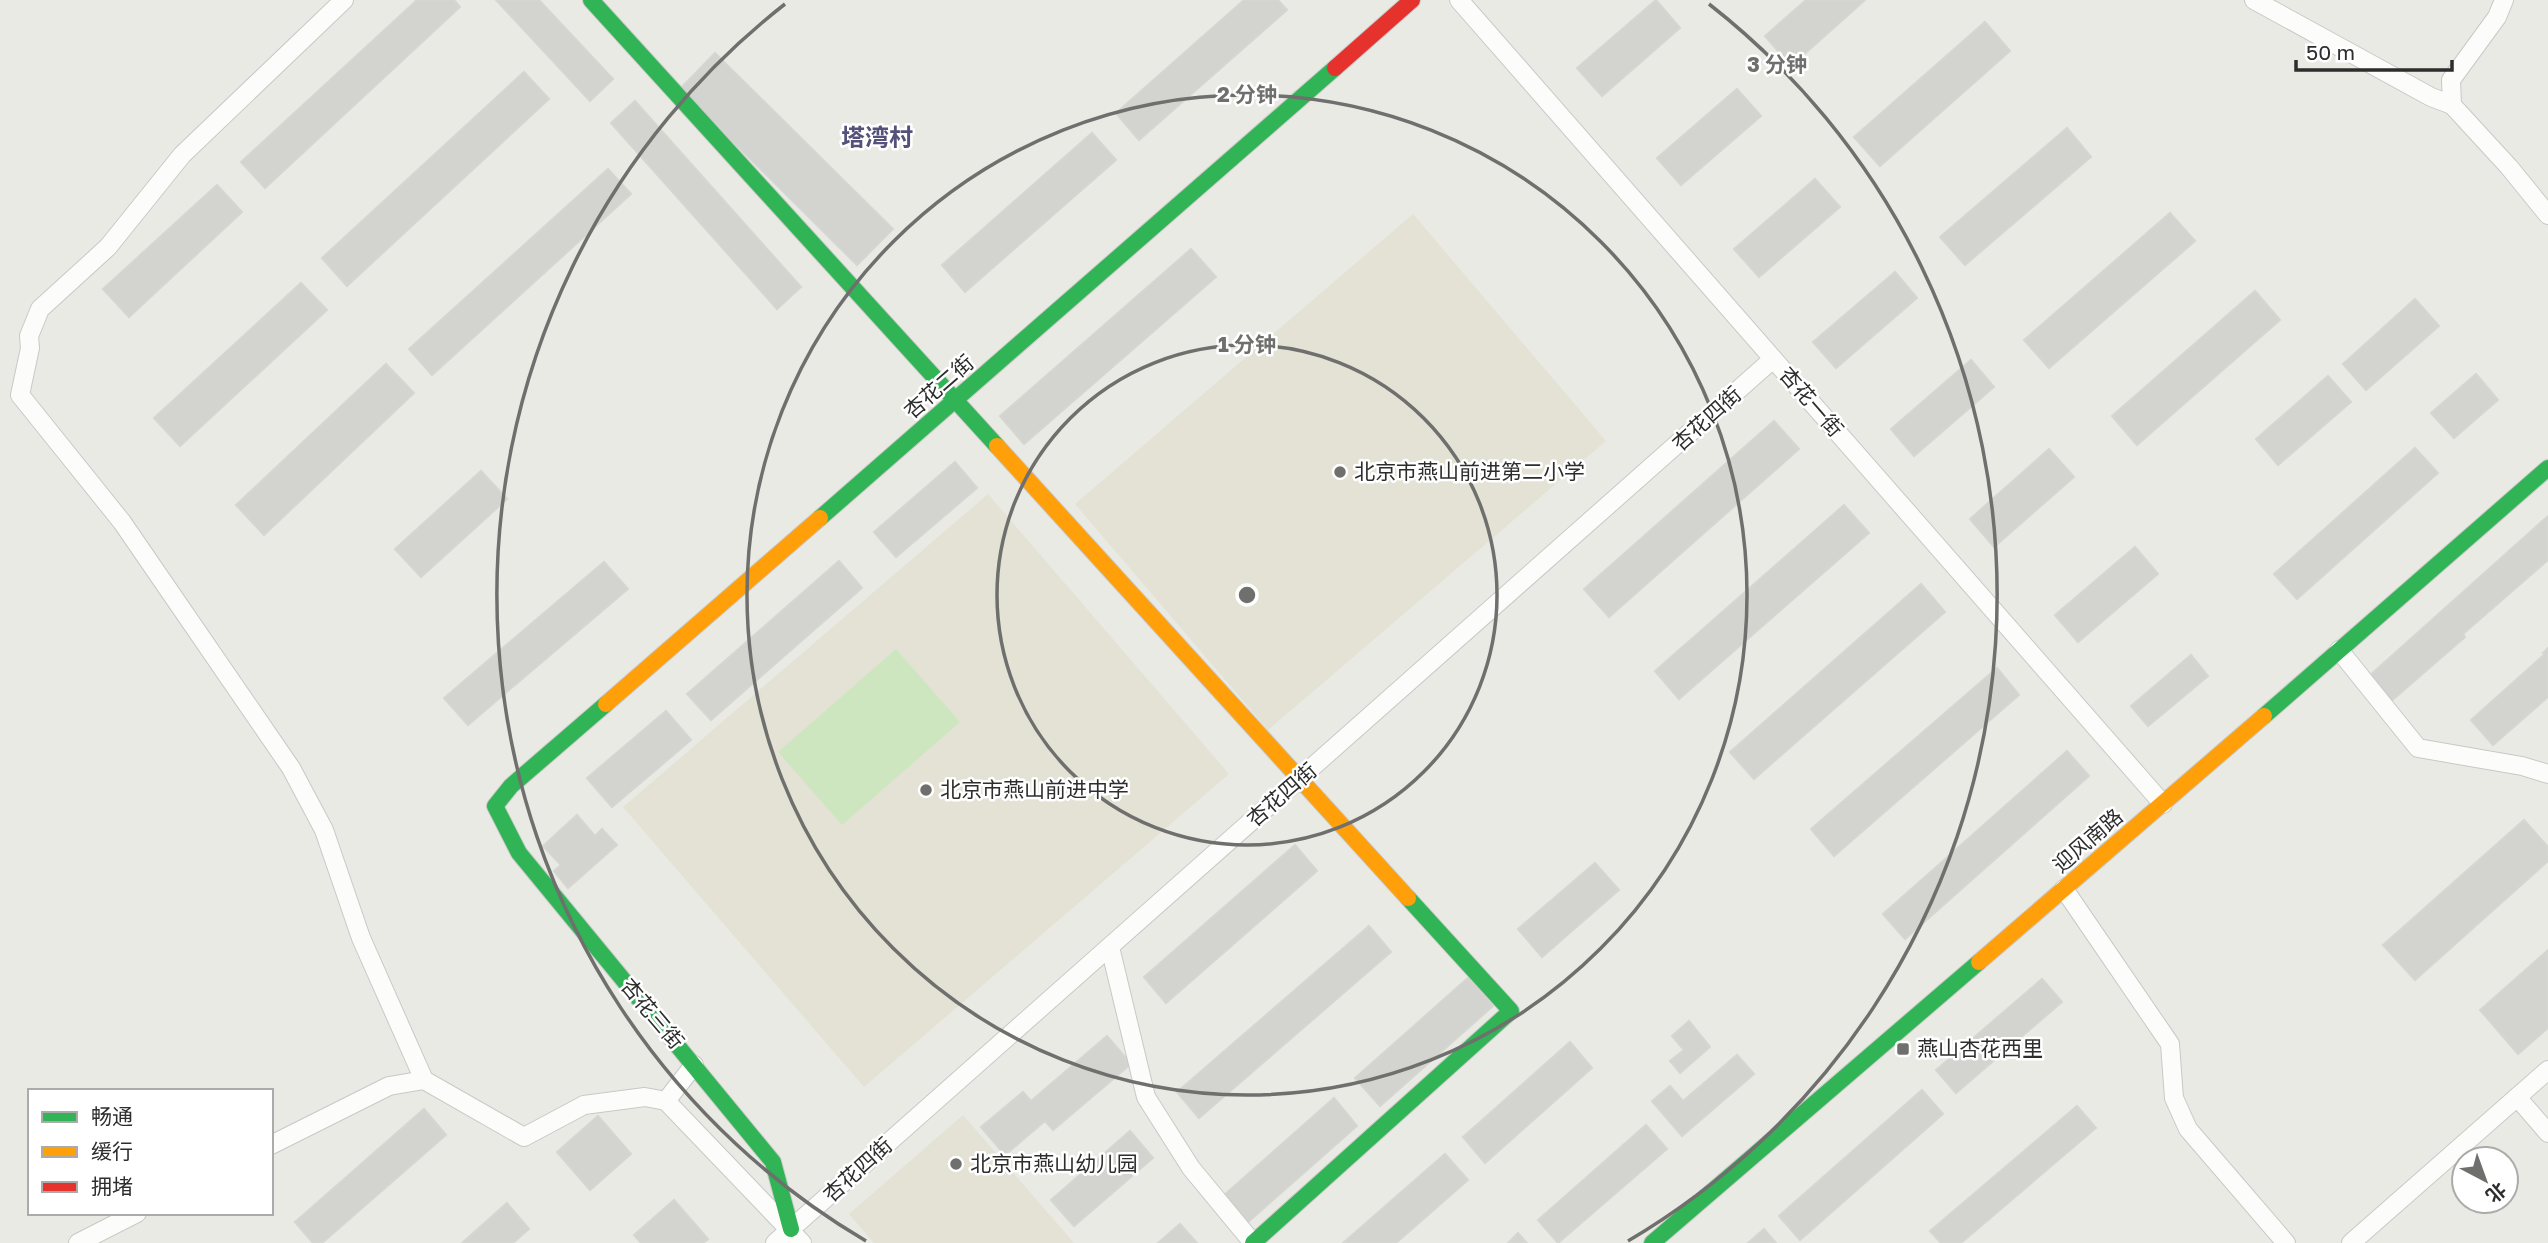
<svg xmlns="http://www.w3.org/2000/svg" width="2548" height="1243" viewBox="0 0 2548 1243" font-family="'Golos Text','Noto Sans SC',sans-serif">
<style>
.education{fill:#e3e2d5}
.pitch{fill:#cee6c0}
.building{fill:#d3d3cf;stroke:#d5d5d1;stroke-width:2}
.lines{fill:none;stroke-linecap:round;stroke-linejoin:round}
.street-casing{stroke:#c9c8c8;stroke-width:20}
.fast-casing{stroke:#c9c8c8;stroke-width:18}
.slow-casing{stroke:#c9c8c8;stroke-width:18}
.jam-casing{stroke:#c9c8c8;stroke-width:18}
.street{stroke:#fcfcfb;stroke-width:18}
.fast{stroke:#30b455;stroke-width:16}
.slow{stroke:#ff9f0a;stroke-width:16}
.jam{stroke:#e5322d;stroke-width:16}
.ring{fill:none;stroke:#6f6f6d;stroke-width:3.5}
.poi-dot{fill:#6f6f6d;stroke:#fff;stroke-width:2.5}
.labels{text-anchor:middle;stroke-width:5;stroke-linejoin:round;paint-order:stroke}
.street-label{font-size:21px;fill:#2d2d2d;stroke:#fff}
.poi-label{font-size:21px;fill:#2d2d2d;stroke:#fff;text-anchor:start}
.quarter-label{font-size:24px;font-weight:bold;fill:#54527a;stroke:#fff}
.centre{fill:#6f6f6d;stroke:#fff;stroke-width:3.5}
.ring-label{font-size:21px;text-anchor:middle;font-weight:bold;fill:#6f6f6d;stroke:#fff;stroke-width:5;stroke-linejoin:round;paint-order:stroke}
</style>
<rect width="100%" height="100%" fill="#eaeae5"/>
<!-- education -->
<g class="education">
<path d="M1413,214L1606,441L1268,730L1075,504Z"/>
<path d="M988,494L1229,774L864,1087L623,807Z"/>
<path d="M963,1115L1074,1243H874L849,1214Z"/>
</g>
<!-- pitch -->
<path class="pitch" d="M896,649L960,722L842,825L778,752Z"/>
<!-- building -->
<g class="building">
<path d="M417,0H454L460,7L265,188L241,162Z"/>
<path d="M496,0H539L613,79L590,101Z"/>
<path d="M1244,0H1278L1287,10L1139,140L1116,113Z"/>
<path d="M1656,0L1680,28L1602,96L1577,68Z"/>
<path d="M1806,0H1865L1791,66L1765,36Z"/>
<path d="M1985,22L2010,51L1880,166L1854,137Z"/>
<path d="M715,53L893,229L857,265L680,89Z"/>
<path d="M524,72L549,99L347,286L322,258Z"/>
<path d="M1737,89L1761,116L1681,185L1657,158Z"/>
<path d="M635,101L801,287L777,309L611,123Z"/>
<path d="M2067,128L2091,157L1965,265L1940,237Z"/>
<path d="M1092,133L1116,160L965,292L942,265Z"/>
<path d="M608,169L631,194L432,375L409,349Z"/>
<path d="M1815,179L1840,207L1759,277L1734,249Z"/>
<path d="M217,185L242,212L129,317L103,289Z"/>
<path d="M2170,213L2195,241L2049,368L2024,340Z"/>
<path d="M1191,249L1216,277L1024,444L1000,416Z"/>
<path d="M1895,272L1917,298L1836,368L1813,342Z"/>
<path d="M301,283L327,310L180,446L154,418Z"/>
<path d="M2255,291L2280,320L2137,445L2112,416Z"/>
<path d="M2415,299L2439,326L2366,390L2343,364Z"/>
<path d="M1971,360L1994,387L1914,456L1891,429Z"/>
<path d="M386,364L414,393L264,535L236,505Z"/>
<path d="M2476,374L2498,400L2454,438L2431,413Z"/>
<path d="M2328,376L2351,402L2278,465L2256,439Z"/>
<path d="M1774,421L1799,449L1609,617L1584,589Z"/>
<path d="M2415,448L2438,473L2297,599L2274,574Z"/>
<path d="M2049,449L2074,477L1994,547L1970,519Z"/>
<path d="M955,462L977,488L896,557L874,532Z"/>
<path d="M481,471L507,499L421,577L395,549Z"/>
<path d="M1844,505L1869,533L1679,699L1655,671Z"/>
<path d="M2548,516V560L2463,634L2465,637L2390,702L2368,677Z"/>
<path d="M2135,547L2158,574L2078,642L2055,615Z"/>
<path d="M839,561L862,588L711,720L687,694Z"/>
<path d="M604,562L628,589L468,725L444,698Z"/>
<path d="M1921,584L1945,612L1754,779L1730,752Z"/>
<path d="M2548,648V697L2493,745L2471,720L2545,654L2543,653Z"/>
<path d="M2191,655L2208,676L2148,726L2131,706Z"/>
<path d="M1997,668L2019,695L1834,856L1811,829Z"/>
<path d="M666,711L691,740L612,807L587,778Z"/>
<path d="M2067,751L2089,776L1905,939L1883,914Z"/>
<path d="M577,815L595,836L602,829L617,845L568,888L554,871L561,865L543,846Z"/>
<path d="M2524,820L2548,847V861L2415,980L2383,945Z"/>
<path d="M1295,845L1317,871L1166,1003L1144,977Z"/>
<path d="M1595,863L1619,890L1542,957L1518,929Z"/>
<path d="M1369,926L1391,952L1199,1118L1177,1092Z"/>
<path d="M2548,950V1028L2518,1054L2480,1010Z"/>
<path d="M1468,978L1493,1006L1380,1106L1355,1078Z"/>
<path d="M2042,979L2062,1002L1956,1093L1936,1070Z"/>
<path d="M1689,1021L1710,1047L1680,1073L1670,1061L1684,1050L1672,1036Z"/>
<path d="M1107,1036L1131,1064L1053,1130L1045,1121L1005,1155L981,1127L1023,1092L1031,1101Z"/>
<path d="M1570,1042L1592,1068L1485,1163L1463,1137Z"/>
<path d="M1737,1055L1754,1074L1682,1136L1652,1101L1670,1086L1683,1101Z"/>
<path d="M1922,1090L1943,1114L1800,1240L1779,1216Z"/>
<path d="M1334,1098L1357,1126L1247,1223L1223,1196Z"/>
<path d="M2077,1106L2096,1128L1961,1243H1941L1930,1231Z"/>
<path d="M424,1109L446,1135L322,1243H313L295,1222Z"/>
<path d="M598,1116L631,1154L590,1190L557,1152Z"/>
<path d="M1646,1125L1667,1149L1558,1243L1538,1220Z"/>
<path d="M1130,1131L1153,1158L1074,1226L1051,1200Z"/>
<path d="M1445,1154L1468,1180L1396,1243H1343Z"/>
<path d="M674,1200L708,1239L703,1243H641L634,1235Z"/>
<path d="M507,1203L529,1229L513,1243H462Z"/>
<path d="M1180,1224L1197,1243H1158Z"/>
<path d="M1764,1229L1776,1243H1748Z"/>
<path d="M1518,1233L1527,1243H1508Z"/>
</g>
<g class="lines">
<!-- street casing -->
<g class="street-casing">
<g id="street">
<path d="M344,0L182,155L108,247L40,309L29,336L30,348L20,395L122,522L291,768L324,830L361,938L424,1080"/>
<path d="M1459,0L2163,804"/>
<path d="M2254,0L2431,97L2452,105"/>
<path d="M2504,0L2497,17L2451,80L2452,105L2509,167L2548,215"/>
<path d="M2339,650L2418,748L2522,766L2548,774"/>
<path d="M2064,889L2170,1044L2174,1098L2188,1129L2286,1243"/>
<path d="M1110,947L1146,1097L1191,1168L1253,1243"/>
<path d="M2517,1097L2548,1133"/>
<path d="M666,1101L802,1243"/>
<path d="M666,1101L694,1065"/>
<path d="M271,1145L389,1086L424,1080L524,1137L584,1105L645,1097L666,1101"/>
<path d="M78,1243L137,1213"/>
<path d="M775,1243L1773,359"/>
<path d="M2351,1243L2548,1070"/>
</g>
</g>
<!-- fast casing -->
<g class="fast-casing">
<g id="fast">
<path d="M591,0L997,446"/>
<path d="M820,518L1335,68"/>
<path d="M606,704L511,786L495,806L519,853L773,1162L791,1229"/>
<path d="M2264,716L2548,468"/>
<path d="M1253,1243L1511,1011L1408,898"/>
<path d="M1652,1243L1979,962"/>
</g>
</g>
<!-- slow casing -->
<g class="slow-casing">
<g id="slow">
<path d="M997,446L1408,898"/>
<path d="M606,704L820,518"/>
<path d="M1979,962L2264,716"/>
</g>
</g>
<!-- jam casing -->
<g class="jam-casing">
<path id="jam" d="M1335,68L1412,0"/>
</g>
<!-- street -->
<use href="#street" class="street"/>
<!-- fast -->
<use href="#fast" class="fast"/>
<!-- slow -->
<use href="#slow" class="slow"/>
<!-- jam -->
<use href="#jam" class="jam"/>
</g>
<!-- distance rings -->
<g class="ring">
<circle cx="1247" cy="595" r="250"/>
<circle cx="1247" cy="595" r="500"/>
<path d="M866 1241A750 750 0 0 1 785 4M1709 4A750 750 0 0 1 1628 1241"/>
</g>
<!-- markers -->
<g class="poi-dot">
<circle cx="1340" cy="472" r="7"/>
<circle cx="926" cy="790" r="7"/>
<rect x="1896" y="1042" width="14" height="14" rx="3.5"/>
<circle cx="956" cy="1164" r="7"/>
</g>
<g class="labels">
<!-- street labels -->
<g class="street-label">
<text transform="translate(939 387) rotate(-41)" y="7">杏花二街</text>
<text transform="translate(1811 402) rotate(49)" y="7">杏花一街</text>
<text transform="translate(1707 419) rotate(-42)" y="7">杏花四街</text>
<text transform="translate(1282 795) rotate(-41)" y="7">杏花四街</text>
<text transform="translate(2088 841) rotate(-41)" y="7">迎风南路</text>
<text transform="translate(652 1014) rotate(50)" y="7">杏花三街</text>
<text transform="translate(858 1170) rotate(-42)" y="7">杏花四街</text>
</g>
<!-- poi labels -->
<g class="poi-label">
<text x="1354" y="479">北京市燕山前进第二小学</text>
<text x="940" y="797">北京市燕山前进中学</text>
<text x="1917" y="1056">燕山杏花西里</text>
<text x="970" y="1171">北京市燕山幼儿园</text>
</g>
<!-- quarter labels -->
<g class="quarter-label">
<text x="877" y="146">塔湾村</text>
</g>
</g>
<circle cx="1247" cy="595" r="10" class="centre"/>
<g class="ring-label">
<text x="1777" y="72">3 分钟</text>
<text x="1247" y="102">2 分钟</text>
<text x="1247" y="352">1 分钟</text>
</g>
<!-- legend -->
<rect x="28" y="1089" width="245" height="126" fill="#ffffff" stroke="#ababab" stroke-width="2"/>
<rect x="42" y="1112" width="35" height="10" fill="#30b455" stroke="#ababab" stroke-width="2"/>
<text x="91" y="1124" font-size="21" fill="#2d2d2d">畅通</text>
<rect x="42" y="1147" width="35" height="10" fill="#ff9f0a" stroke="#ababab" stroke-width="2"/>
<text x="91" y="1159" font-size="21" fill="#2d2d2d">缓行</text>
<rect x="42" y="1182" width="35" height="10" fill="#e5322d" stroke="#ababab" stroke-width="2"/>
<text x="91" y="1194" font-size="21" fill="#2d2d2d">拥堵</text>
<!-- north arrow -->
<g transform="translate(2485 1180) rotate(139)"><circle r="33" fill="#ffffff" stroke="#ababab" stroke-width="2"/>
<path d="M0-5L12 26L0 18L-12 26Z" fill="#6f6f6d"/>
<text y="-10" font-size="19" font-weight="bold" text-anchor="middle" fill="#2d2d2d">北</text>
</g>
<!-- scale -->
<path d="M2296 60v10h156v-10" fill="none" stroke="#2d2d2d" stroke-width="3.5"/>
<text x="2306" y="60" font-size="21" fill="#2d2d2d" stroke="#ffffff" stroke-width="5" paint-order="stroke">50 m</text>
</svg>
